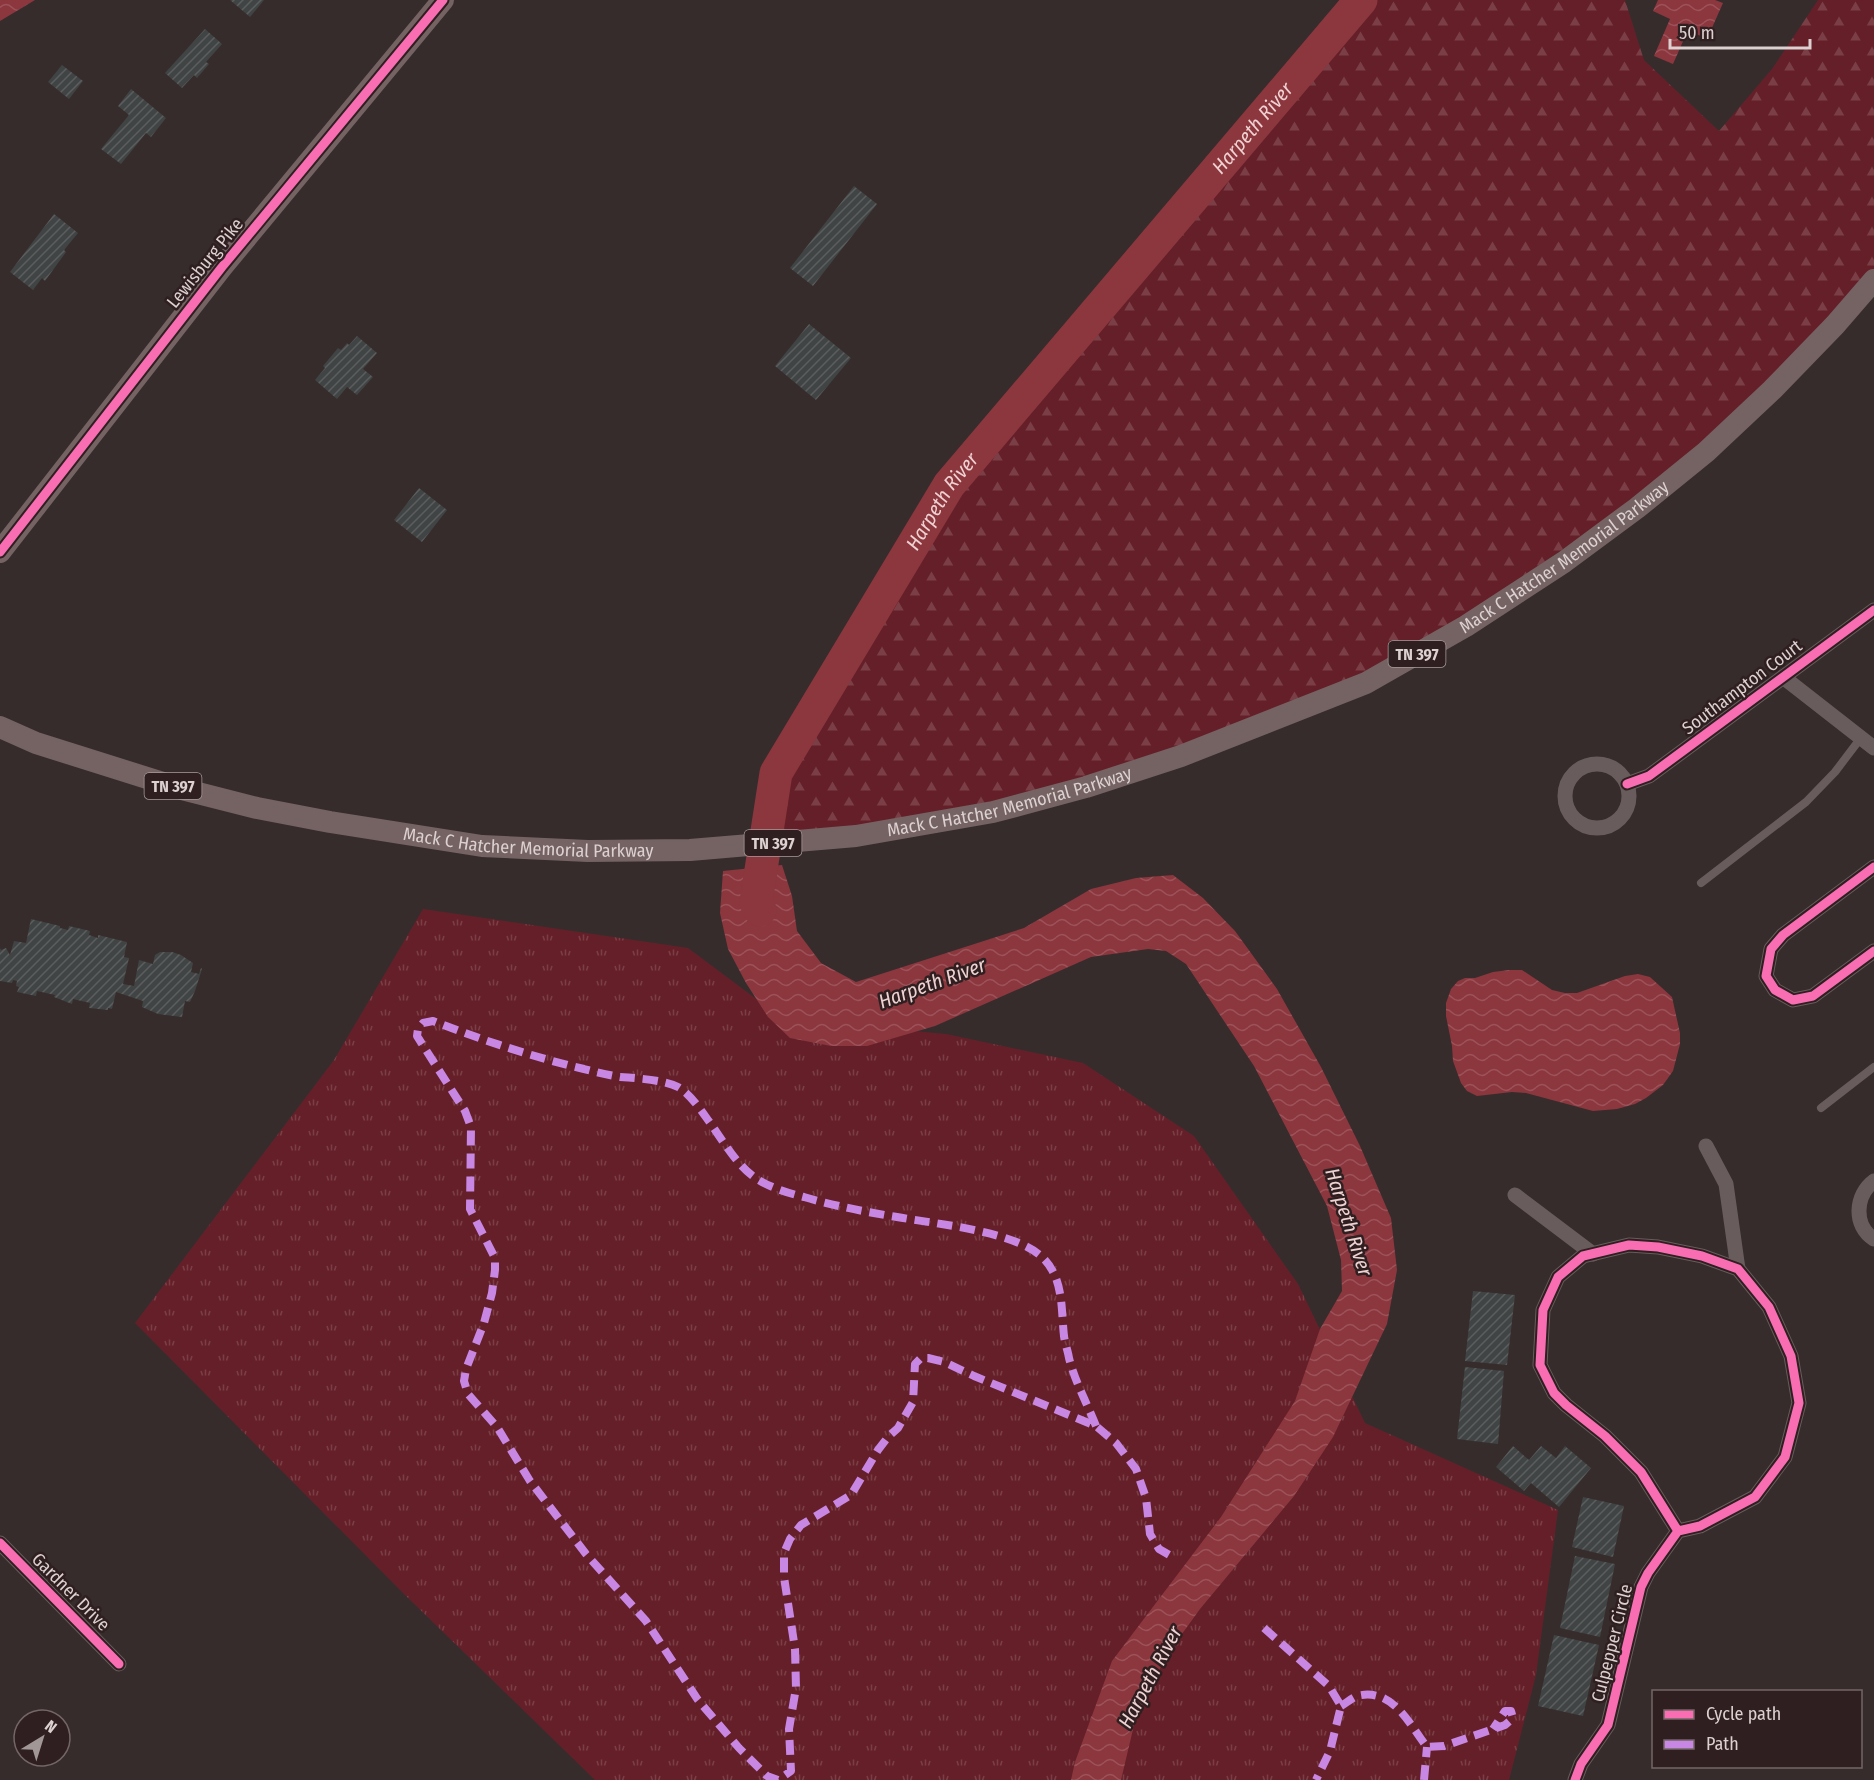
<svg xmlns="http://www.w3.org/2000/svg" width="1874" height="1780" viewBox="0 0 1874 1780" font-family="'Fira Sans Condensed',sans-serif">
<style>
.grass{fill:url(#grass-tufts)}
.forest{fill:url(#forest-firs)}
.water{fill:url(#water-waves)}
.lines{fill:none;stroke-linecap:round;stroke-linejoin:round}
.river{stroke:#8c363e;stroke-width:33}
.building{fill:url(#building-hatch)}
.service{stroke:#695c5c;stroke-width:8}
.minor{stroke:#695c5c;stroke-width:15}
.primary{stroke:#756363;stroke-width:22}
.quiet{stroke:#c787e3;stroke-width:8;stroke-dasharray:15 8;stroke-linecap:butt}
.cycleway-casing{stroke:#2f1f20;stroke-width:13}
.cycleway{stroke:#f96db3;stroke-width:9}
.labels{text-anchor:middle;stroke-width:5;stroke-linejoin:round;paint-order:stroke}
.shield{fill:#2f1f20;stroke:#a89b9b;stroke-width:1.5}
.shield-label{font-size:16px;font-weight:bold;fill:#dcd0d0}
.street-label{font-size:18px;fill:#dcd0d0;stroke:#2f1f20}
.water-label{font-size:20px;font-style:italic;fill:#eed2d2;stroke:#2f1f20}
</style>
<defs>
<pattern id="grass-tufts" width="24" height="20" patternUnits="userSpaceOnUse" patternTransform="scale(1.5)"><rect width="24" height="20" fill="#651f28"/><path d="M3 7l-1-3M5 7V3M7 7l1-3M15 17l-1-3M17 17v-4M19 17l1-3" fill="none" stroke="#7a3e46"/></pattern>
<pattern id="forest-firs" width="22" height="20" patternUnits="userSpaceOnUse" patternTransform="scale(1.5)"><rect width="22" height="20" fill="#651f28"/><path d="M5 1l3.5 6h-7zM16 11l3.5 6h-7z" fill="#7a3e46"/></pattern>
<pattern id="water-waves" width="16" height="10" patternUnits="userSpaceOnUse" patternTransform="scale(1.5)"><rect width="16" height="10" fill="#8c363e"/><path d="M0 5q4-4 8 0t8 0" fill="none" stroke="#9c5259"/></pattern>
<pattern id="building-hatch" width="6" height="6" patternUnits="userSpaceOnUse" patternTransform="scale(1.5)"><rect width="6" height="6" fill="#414444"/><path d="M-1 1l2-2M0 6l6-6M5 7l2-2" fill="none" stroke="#5c5e5e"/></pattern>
</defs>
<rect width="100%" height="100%" fill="#362c2c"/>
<!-- grass -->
<path class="grass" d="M423,909L688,948L783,1019L946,1034L1083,1063L1194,1136L1298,1284L1365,1423L1558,1510L1536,1675L1509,1780H595L406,1596L135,1323L334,1060Z"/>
<!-- forest -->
<path class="forest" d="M1361,0H1625L1644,60L1719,131L1772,69L1818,0H1874V280L1706,452L1366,683L1086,787L769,843L776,773L949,485Z"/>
<!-- water -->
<g class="water">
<path d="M0,0H35L0,21Z"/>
<path d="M1658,0H1715L1723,3L1707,39L1688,30L1673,64L1654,56L1670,19L1653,11Z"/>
<path d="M782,865L792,896L797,931L821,963L856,982L1024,928L1091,889L1136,878L1173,875L1203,898L1235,931L1277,989L1321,1067L1360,1146L1391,1218L1397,1270L1387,1324L1333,1437L1294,1496L1200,1609L1166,1656L1135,1721L1121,1780H1071L1075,1762L1112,1661L1221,1517L1295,1401L1320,1329L1342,1291L1341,1260L1327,1206L1254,1066L1186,964L1166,951L1148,949L1091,957L935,1026L867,1046H831L790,1038L768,1017L746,983L728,949L720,913L723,871Z"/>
<path d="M1509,970H1522L1552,990L1565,993H1577L1625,976L1638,974L1650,977L1672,997L1680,1033V1044L1673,1071L1663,1085L1646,1098L1635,1104L1617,1109L1593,1111L1526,1093L1512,1092L1477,1096L1467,1091L1461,1083L1453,1061L1452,1046L1446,1016V1003L1451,989L1458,981L1465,978H1475L1493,972Z"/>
</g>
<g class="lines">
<!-- river -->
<path class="river" id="s1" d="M760,910L756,902L776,773L949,485L1361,0"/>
</g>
<!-- building -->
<g class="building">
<path d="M230,0H264L250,17Z"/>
<path d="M205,29L222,44L206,62L209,64L197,78L194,75L182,88L165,73Z"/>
<path d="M62,65L83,81L69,99L48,82Z"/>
<path d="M131,89L166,118L151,137L146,133L121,164L101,149L129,115L118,106Z"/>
<path d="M854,186L877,204L813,286L790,268Z"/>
<path d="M54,214L78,233L64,250L66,252L45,281L42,278L33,290L10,272Z"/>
<path d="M809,324L851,358L816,400L775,366Z"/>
<path d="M357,336L377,353L363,369L373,377L357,395L347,387L337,399L315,380L325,368L323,366L338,348L341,350L347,343L349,345Z"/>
<path d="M419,488L447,510L422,542L394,520Z"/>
<path d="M31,919L60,926V928L68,930L69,926L90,931L89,935L98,938V935L127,942L124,957L129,958L123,984L134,986L139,960L153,964L155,955L160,952H172L181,955L193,963L191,972L199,974L201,968L202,969L195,991L190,1002L185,1001L182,1017L158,1014L142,1007L143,1001L116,992L112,1009L108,1008V1010L89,1008L90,1003L73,999L72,1004L54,997L55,995L37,991L36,996L17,992L19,987L16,986L17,981L13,980L12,983L0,981V948L1,950L6,948L10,955L14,941L26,943Z"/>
<path d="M1473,1291L1515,1295L1507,1365L1465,1361Z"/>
<path d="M1465,1367L1504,1371L1498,1444L1457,1439Z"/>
<path d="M1513,1446L1529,1460L1541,1446L1556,1458L1565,1446L1591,1468L1559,1507L1531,1483L1524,1491L1496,1467Z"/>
<path d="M1583,1497L1624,1506L1613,1557L1572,1547Z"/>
<path d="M1575,1556L1615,1564L1600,1637L1560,1628Z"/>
<path d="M1554,1635L1599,1645L1583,1716L1538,1706Z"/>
</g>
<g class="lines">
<!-- service -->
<g class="service">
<path d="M1701,883L1806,802L1835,772L1860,739"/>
<path d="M1821,1108L1874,1067"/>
</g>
<!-- minor -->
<g class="minor">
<path d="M1783,677L1874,748"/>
<circle cx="1597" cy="796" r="32"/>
<path d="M1627,784L1649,776L1874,610"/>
<path d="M1874,867L1783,935L1771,949L1766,976L1775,990L1793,1000L1813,996L1874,951"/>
<path d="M1706,1146L1726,1184L1738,1269"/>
<path d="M1874,1181C1855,1195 1853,1226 1874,1239"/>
<path d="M1515,1195L1593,1254"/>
<path d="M0,1543L119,1664"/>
<path d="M1575,1780L1581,1764L1608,1725L1641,1587L1648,1573L1678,1531L1700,1526L1755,1497L1785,1457L1799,1403L1791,1356L1769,1307L1738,1269L1702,1256L1658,1247L1629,1245L1583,1256L1558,1277L1543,1310L1540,1365L1554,1393L1566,1405L1605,1436L1641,1472L1678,1531"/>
</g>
<!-- primary -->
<g class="primary">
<path d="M0,552L222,267L443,0"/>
<path id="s2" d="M0,727L36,743L182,789L257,808L330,822L482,846L588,851L690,850L856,836L993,812L1086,787L1181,756L1366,683L1466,626L1564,562L1637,508L1706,452L1772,390L1835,325L1874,280"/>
</g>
<!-- quiet -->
<g class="quiet">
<path d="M1096,1426C1087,1403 1075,1382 1069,1358C1068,1351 1065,1344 1064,1336C1061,1310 1064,1280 1044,1259C1018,1231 935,1224 897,1217C866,1212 835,1206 804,1197C788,1193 768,1187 754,1177C735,1163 722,1139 708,1120C700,1109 690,1094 678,1087C665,1080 635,1078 620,1077C608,1075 596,1072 584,1069C533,1057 482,1040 433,1021L423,1023L418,1029L417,1036L465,1111L471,1127L470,1209L495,1258V1270L492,1293L484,1323L466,1369L464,1381L468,1394L497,1427L530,1481L586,1554L646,1621L698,1700L739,1748L767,1776L778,1780L791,1771L789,1729L796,1688L795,1649L784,1577V1553L790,1539L801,1525L851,1495L878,1450L888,1437L898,1428L913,1402L915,1364L921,1358H928L944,1362L974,1376L1096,1426L1116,1443L1136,1469L1146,1498L1150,1534L1159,1549L1171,1556"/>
<path d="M1264,1628L1329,1686L1341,1706L1330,1751L1316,1780"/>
<path d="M1341,1706C1346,1703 1352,1698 1357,1696C1393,1687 1409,1724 1427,1747L1444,1746L1505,1725L1513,1718L1511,1711H1505L1493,1729"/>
<path d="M1424,1780L1427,1747"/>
</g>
<!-- cycleway casing -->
<g class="cycleway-casing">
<g id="cycleway">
<path d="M0,552L222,267L443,0"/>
<path d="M1627,784L1649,776L1874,610"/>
<path d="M1874,867L1783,935L1771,949L1766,976L1775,990L1793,1000L1813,996L1874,951"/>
<path d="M0,1543L119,1664"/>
<path d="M1575,1780L1581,1764L1608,1725L1641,1587L1648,1573L1678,1531L1700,1526L1755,1497L1785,1457L1799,1403L1791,1356L1769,1307L1738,1269L1702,1256L1658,1247L1629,1245L1583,1256L1558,1277L1543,1310L1540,1365L1554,1393L1566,1405L1605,1436L1641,1472L1678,1531"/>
</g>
</g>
<!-- cycleway -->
<use href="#cycleway" class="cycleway"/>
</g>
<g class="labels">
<!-- shield labels -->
<g class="shield">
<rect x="1388.5" y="641" width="57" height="26" rx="4.5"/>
<rect x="144.5" y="773" width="57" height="26" rx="4.5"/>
<rect x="744.5" y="830" width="57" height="26" rx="4.5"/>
</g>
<g class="shield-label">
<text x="1417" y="660">TN 397</text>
<text x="173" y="792">TN 397</text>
<text x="773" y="849">TN 397</text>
</g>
<!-- street labels -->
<g class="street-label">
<text transform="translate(205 263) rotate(-51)" y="6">Lewisburg Pike</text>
<text dy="6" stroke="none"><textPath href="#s2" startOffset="1642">Mack C Hatcher Memorial Parkway</textPath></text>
<text transform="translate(1742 687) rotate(-37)" y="6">Southampton Court</text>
<text dy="6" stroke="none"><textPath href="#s2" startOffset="1030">Mack C Hatcher Memorial Parkway</textPath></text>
<text dy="6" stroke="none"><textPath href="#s2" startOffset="544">Mack C Hatcher Memorial Parkway</textPath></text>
<text transform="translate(71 1592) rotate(45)" y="6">Gardner Drive</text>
<text transform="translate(1612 1643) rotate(-76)" y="6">Culpepper Circle</text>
</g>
<!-- water labels -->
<g class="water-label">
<text dy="7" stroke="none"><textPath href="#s1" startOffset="944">Harpeth River</textPath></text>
<text dy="7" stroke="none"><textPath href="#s1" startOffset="458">Harpeth River</textPath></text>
<text transform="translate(932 983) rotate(-20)" y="7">Harpeth River</text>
<text transform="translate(1349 1222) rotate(72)" y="7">Harpeth River</text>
<text transform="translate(1150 1677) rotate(-62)" y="7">Harpeth River</text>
</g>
</g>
<!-- legend -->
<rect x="1652" y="1690" width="210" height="78" fill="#2f1f20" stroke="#746666" stroke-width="1.5"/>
<rect x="1664" y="1710" width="30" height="9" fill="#f96db3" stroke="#746666" stroke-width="1.5"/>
<text x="1706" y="1720" font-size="18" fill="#dcd0d0">Cycle path</text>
<rect x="1664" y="1740" width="30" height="9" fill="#c787e3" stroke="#746666" stroke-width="1.5"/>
<text x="1706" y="1750" font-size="18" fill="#dcd0d0">Path</text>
<!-- north arrow -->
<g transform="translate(42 1738) rotate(38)"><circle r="28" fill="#2f1f20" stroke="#746666" stroke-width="1.5"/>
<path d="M0-4.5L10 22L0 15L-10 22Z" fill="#a29797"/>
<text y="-9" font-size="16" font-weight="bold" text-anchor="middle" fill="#dcd0d0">N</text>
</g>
<!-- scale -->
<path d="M1670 39v9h140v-9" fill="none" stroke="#dcd0d0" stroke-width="3"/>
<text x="1679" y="39" font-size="18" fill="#dcd0d0" stroke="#2f1f20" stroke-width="4.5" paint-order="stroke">50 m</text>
</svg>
